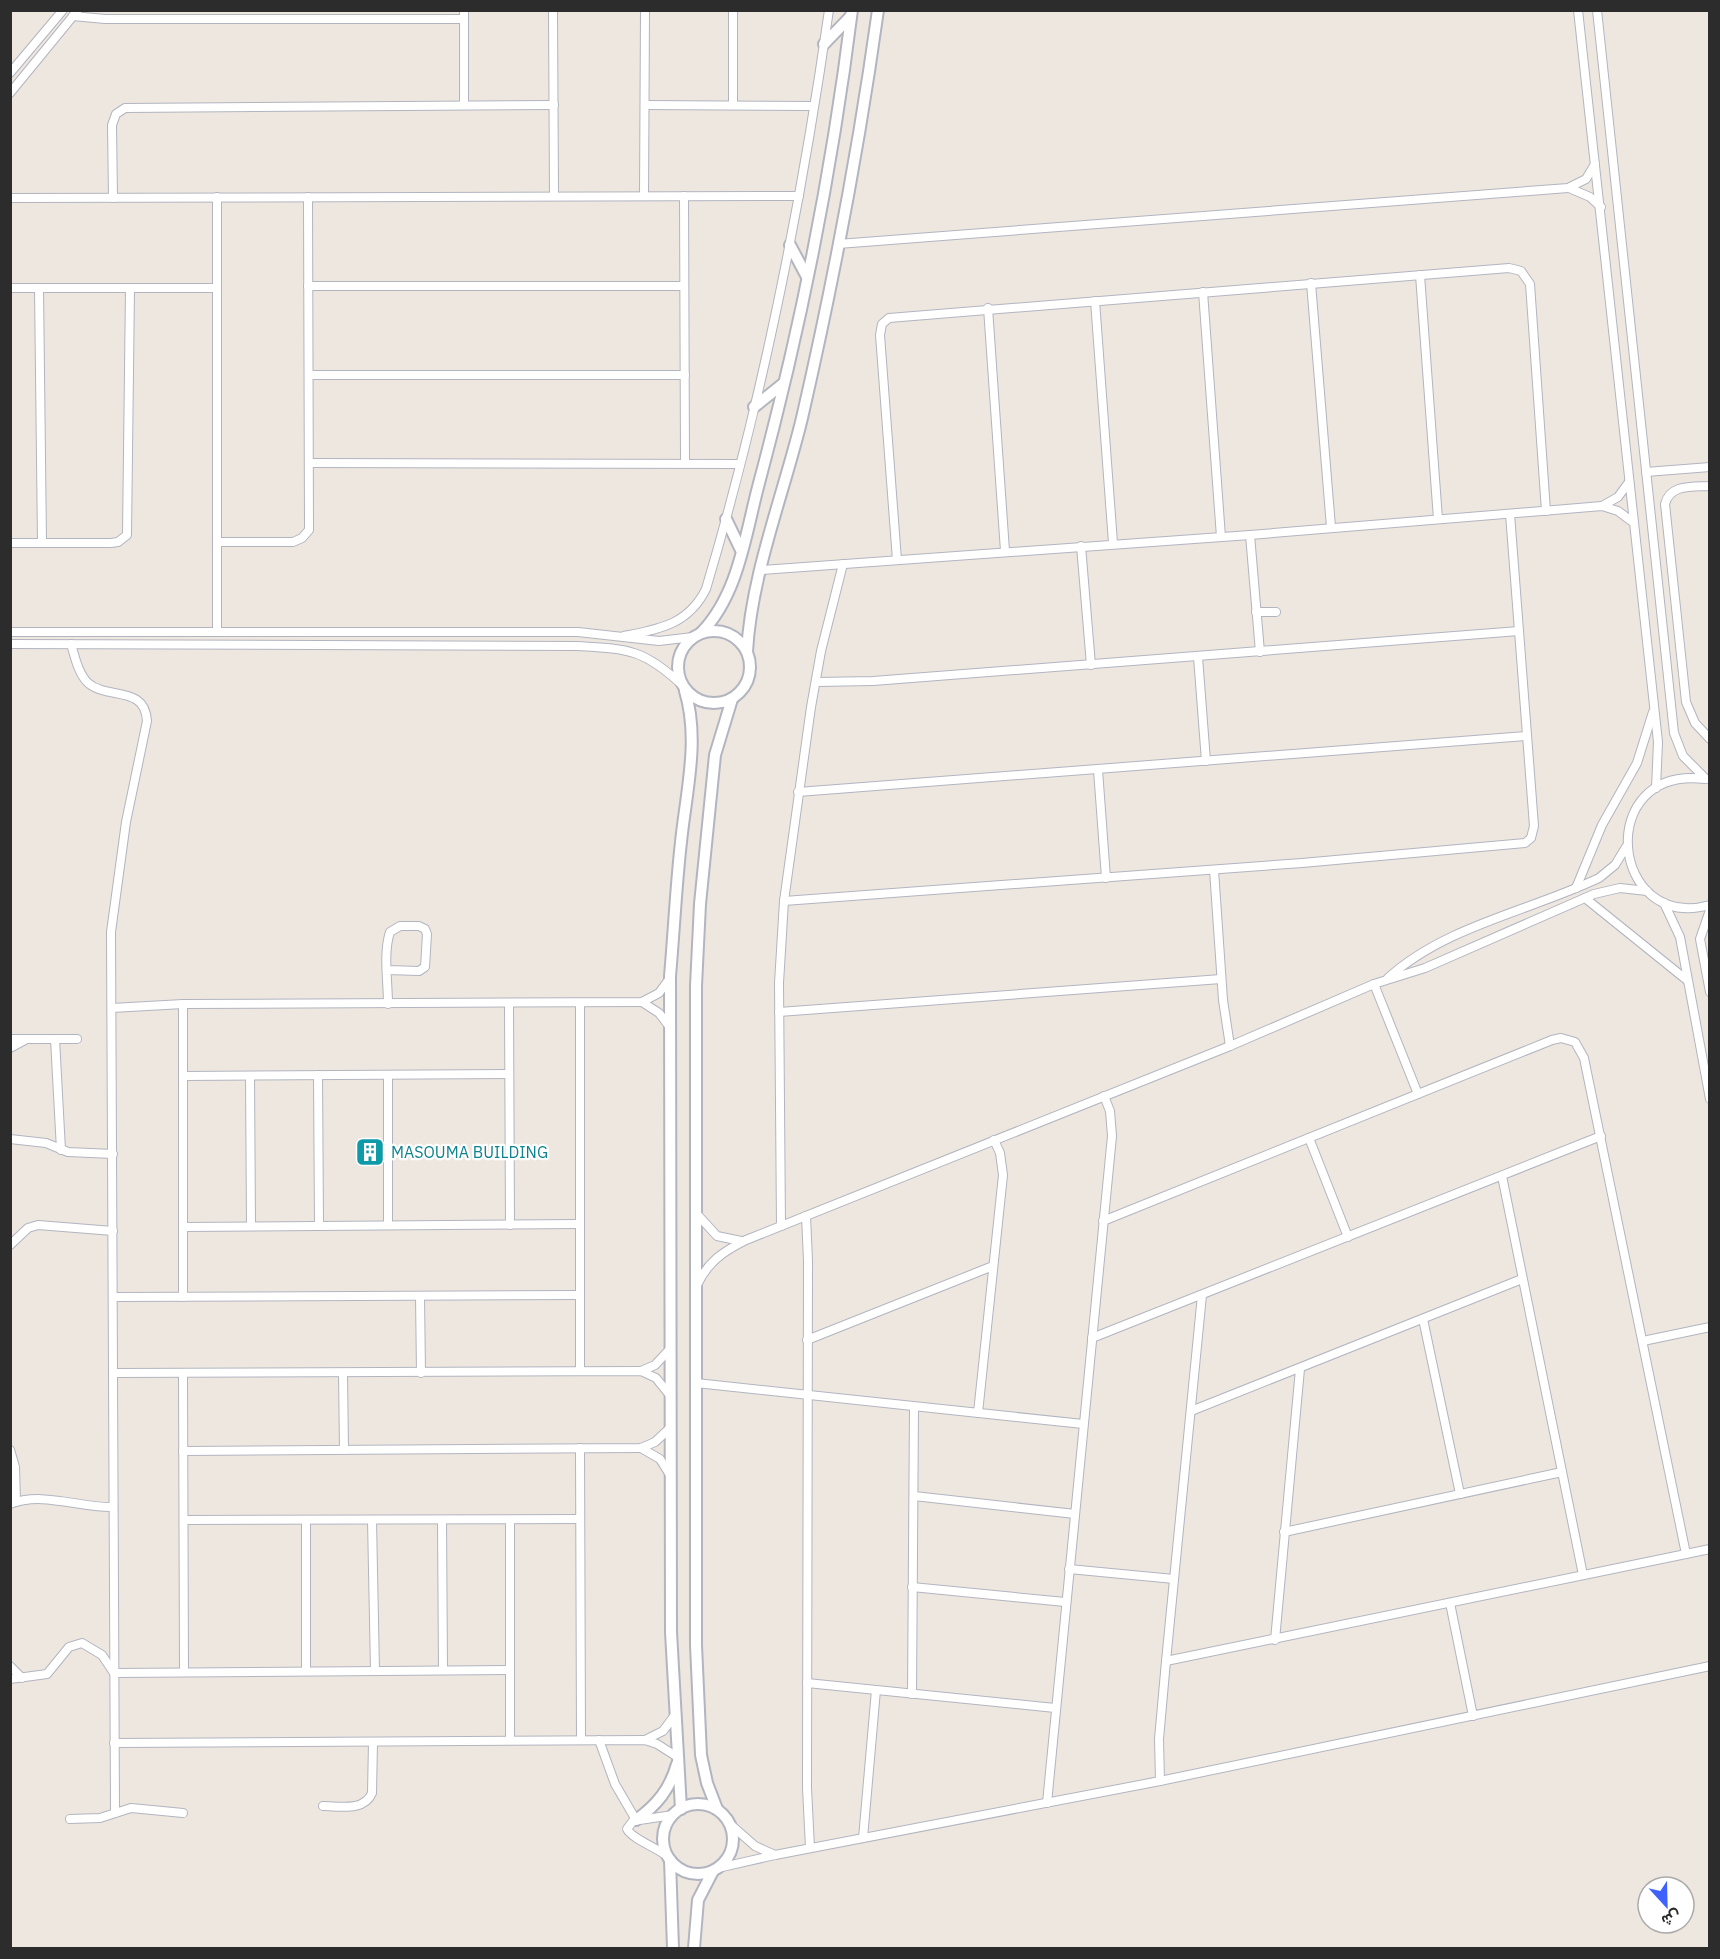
<svg xmlns="http://www.w3.org/2000/svg" width="1720" height="1959" viewBox="0 0 1720 1959" font-family="'IBM Plex Sans',Vazirmatn,sans-serif">
<style>
.lines{fill:none;stroke-linecap:round;stroke-linejoin:round}
.street-casing{stroke:#b2b5c0;stroke-width:10}
.secondary-casing{stroke:#b2b5c0;stroke-width:14}
.street{stroke:#fff;stroke-width:8}
.secondary{stroke:#fff;stroke-width:10}
.labels{text-anchor:middle;stroke-width:4.5;stroke-linejoin:round;paint-order:stroke}
.culture-label{font-size:16px;fill:#0d838f;stroke:#fff;text-anchor:start}
</style>
<rect width="100%" height="100%" fill="#eee7df"/>
<g class="lines">
<!-- street casing -->
<g class="street-casing">
<g id="street">
<path d="M464,10V105"/>
<path d="M553,10L554,195"/>
<path d="M733,10V104"/>
<path d="M1578,10L1658,742L1656,788"/>
<path d="M1597,10L1674,733L1683,756L1706,779"/>
<path d="M73,16L105,19H464"/>
<path d="M10,73L63,10"/>
<path d="M10,93L78,10"/>
<path d="M645,105L814,106"/>
<path d="M1569,188L1590,197L1601,207"/>
<path d="M644,196L645,10"/>
<path d="M684,196L685,462"/>
<path d="M10,198L799,196"/>
<path d="M113,198L112,125L116,114L125,108L554,105"/>
<path d="M838,244L1568,188L1586,179L1595,164"/>
<path d="M1420,275L1438,519"/>
<path d="M1311,283L1331,527"/>
<path d="M308,286H684"/>
<path d="M10,288H217"/>
<path d="M39,288L42,543"/>
<path d="M1203,292L1221,537"/>
<path d="M1095,301L1113,543"/>
<path d="M988,308L1005,551"/>
<path d="M309,375H685"/>
<path d="M310,463L740,464"/>
<path d="M1646,472L1710,467"/>
<path d="M1710,486C1692,487 1670,484 1665,504L1686,702L1695,723L1710,739"/>
<path d="M1602,506L1618,497L1629,482"/>
<path d="M1250,535L1260,652"/>
<path d="M218,542H293L302,538L309,530L308,197"/>
<path d="M10,543H111L118,542L127,535L130,288"/>
<path d="M1081,546L1091,665"/>
<path d="M897,560L880,335L882,324L889,318L1509,268L1521,271L1530,284L1546,511"/>
<path d="M761,570L1250,535L1602,506L1618,511L1634,523"/>
<path d="M1256,612H1276"/>
<path d="M217,631V197"/>
<path d="M10,632H578L659,641L693,637"/>
<path d="M624,636C659,629 688,625 706,589C762,401 801,206 829,10"/>
<path d="M10,644L578,646C628,649 643,649 681,684"/>
<path d="M71,644C75,657 78,673 88,683C108,700 145,685 147,721L126,822L111,932L115,1813"/>
<path d="M1198,657L1206,761"/>
<path d="M817,682L873,681L1519,631"/>
<path d="M1098,770L1106,878"/>
<path d="M1705,779C1593,765 1610,933 1710,905"/>
<path d="M798,792L1526,736"/>
<path d="M1214,870L1223,1000L1230,1046"/>
<path d="M1576,888L1602,825L1637,763L1653,712"/>
<path d="M1585,898L1688,981"/>
<path d="M784,901L1302,863L1525,843L1531,838L1534,826L1510,514"/>
<path d="M1664,903L1680,937L1710,1099"/>
<path d="M1710,910L1700,939L1710,992"/>
<path d="M388,970L419,971L425,967L427,934L425,929L419,926H400L390,932C383,953 388,982 388,1004"/>
<path d="M1388,978C1445,926 1530,911 1599,878L1615,865L1626,847"/>
<path d="M1374,984L1418,1094"/>
<path d="M642,1002L659,1013L669,1026"/>
<path d="M580,1003V1371"/>
<path d="M183,1004V1297"/>
<path d="M509,1004L510,1225"/>
<path d="M112,1008L183,1004L642,1002L659,993L670,978"/>
<path d="M779,1012L1221,979"/>
<path d="M10,1039H77"/>
<path d="M55,1039L61,1150"/>
<path d="M10,1048L25,1040"/>
<path d="M318,1075L319,1226"/>
<path d="M388,1075V1225"/>
<path d="M183,1076L509,1074"/>
<path d="M250,1076L251,1226"/>
<path d="M1309,1138L1348,1237"/>
<path d="M10,1139L46,1143L68,1152L113,1154"/>
<path d="M1502,1176L1583,1575"/>
<path d="M696,1213L717,1236L741,1241"/>
<path d="M806,1216L808,1261L807,1788L810,1848"/>
<path d="M1103,1221L1552,1040L1561,1038L1575,1042L1584,1058L1686,1554"/>
<path d="M781,1226L779,983L784,901L811,707L821,651L843,564"/>
<path d="M183,1227L580,1224"/>
<path d="M10,1245L28,1228L38,1225L113,1231"/>
<path d="M697,1285C708,1262 722,1252 746,1240L1230,1046L1374,984L1425,968L1594,894L1620,888L1647,891"/>
<path d="M420,1296L421,1373"/>
<path d="M113,1297L580,1295"/>
<path d="M1423,1319L1460,1494"/>
<path d="M1092,1338L1601,1136"/>
<path d="M807,1340L993,1266"/>
<path d="M1643,1341L1710,1327"/>
<path d="M641,1371L655,1365L670,1349"/>
<path d="M113,1373L641,1371L656,1378L669,1394"/>
<path d="M343,1373L344,1450"/>
<path d="M183,1374L184,1672"/>
<path d="M696,1383L1083,1424"/>
<path d="M1191,1411L1522,1279"/>
<path d="M978,1413L1003,1175L1000,1153L994,1140"/>
<path d="M580,1448L581,1739"/>
<path d="M641,1448L660,1459L670,1475"/>
<path d="M10,1450L15,1467L16,1502"/>
<path d="M183,1451L641,1448L655,1442L670,1428"/>
<path d="M914,1496L1075,1514"/>
<path d="M10,1504C43,1491 79,1508 113,1507"/>
<path d="M184,1520L580,1519"/>
<path d="M306,1520V1671"/>
<path d="M372,1520L375,1671"/>
<path d="M442,1520L443,1670"/>
<path d="M1284,1532L1562,1472"/>
<path d="M1069,1569L1174,1579"/>
<path d="M912,1587L1065,1602"/>
<path d="M1450,1603L1473,1716"/>
<path d="M1275,1640L1300,1369"/>
<path d="M1166,1661L1710,1549"/>
<path d="M10,1666L22,1678"/>
<path d="M10,1679L47,1674L69,1647L82,1643L102,1655L114,1673L510,1670"/>
<path d="M807,1683L1055,1708"/>
<path d="M912,1694L914,1407"/>
<path d="M510,1739V1520"/>
<path d="M599,1740L615,1784L636,1820"/>
<path d="M645,1740L663,1731L675,1715"/>
<path d="M114,1743L645,1740L657,1744L679,1758"/>
<path d="M1160,1781L1159,1739L1166,1661L1202,1295"/>
<path d="M1047,1803L1112,1136L1110,1111L1104,1096"/>
<path d="M323,1806C339,1806 364,1812 372,1793L373,1742"/>
<path d="M70,1819L100,1818L131,1808L183,1813"/>
<path d="M730,1824L755,1846L775,1855"/>
<path d="M863,1838L876,1690"/>
<path d="M667,1856C657,1848 631,1838 627,1829L633,1821L673,1815"/>
<path d="M718,1868L775,1855L1160,1781L1710,1666"/>
</g>
</g>
<!-- secondary casing -->
<g class="secondary-casing">
<g id="secondary">
<path d="M824,44L851,16"/>
<path d="M790,245L807,277"/>
<path d="M754,407L784,383"/>
<path d="M726,519L741,550"/>
<circle cx="714" cy="667" r="36"/>
<path d="M701,633C738,595 745,537 758,487C800,331 832,171 852,10"/>
<path d="M747,652C751,575 784,493 802,418C833,283 859,147 878,10"/>
<circle cx="698" cy="1839" r="35"/>
<path d="M681,1809L671,1632L670,976C674,931 676,886 681,842C686,792 700,740 685,691"/>
<path d="M717,1809L707,1783L701,1755L696,1645V986L700,904L715,755L732,699"/>
<path d="M636,1820C657,1805 670,1789 677,1764"/>
<path d="M670,1860L673,1948"/>
<path d="M694,1948L698,1900L713,1871"/>
</g>
</g>
<!-- street -->
<use href="#street" class="street"/>
<!-- secondary -->
<use href="#secondary" class="secondary"/>
</g>
<!-- icons -->
<defs>
<g id="building-square" transform="scale(1.5)"><rect x="-9" y="-9" width="18" height="18" rx="4" fill="#0f9aa8" stroke="#fff"/><path d="M-4-6H4V6H1V3H-1V6H-4ZM-2.5-4.3h1.7v1.8h-1.7ZM.8-4.3h1.7v1.8H.8ZM-2.5-1h1.7V.8h-1.7ZM.8-1h1.7V.8H.8Z" fill="#fff"/></g>
</defs>
<g fill-rule="evenodd">
<use href="#building-square" x="370" y="1152"/>
</g>
<g class="labels">
<!-- culture labels -->
<g class="culture-label">
<text x="391" y="1158">MASOUMA BUILDING</text>
</g>
</g>
<!-- border -->
<rect width="1720" height="1959" fill="none" stroke="#2c2c2c" stroke-width="24"/>
<!-- north arrow -->
<g transform="translate(1666 1905) rotate(158)"><circle r="28" fill="#ffffff" stroke="#ababab" stroke-width="1.5"/>
<path d="M0-4.5L10 22L0 15L-10 22Z" fill="#3e62fb"/>
<text y="-9" font-size="16" font-weight="bold" text-anchor="middle" fill="#2c2c2c">ش</text>
</g>
</svg>
